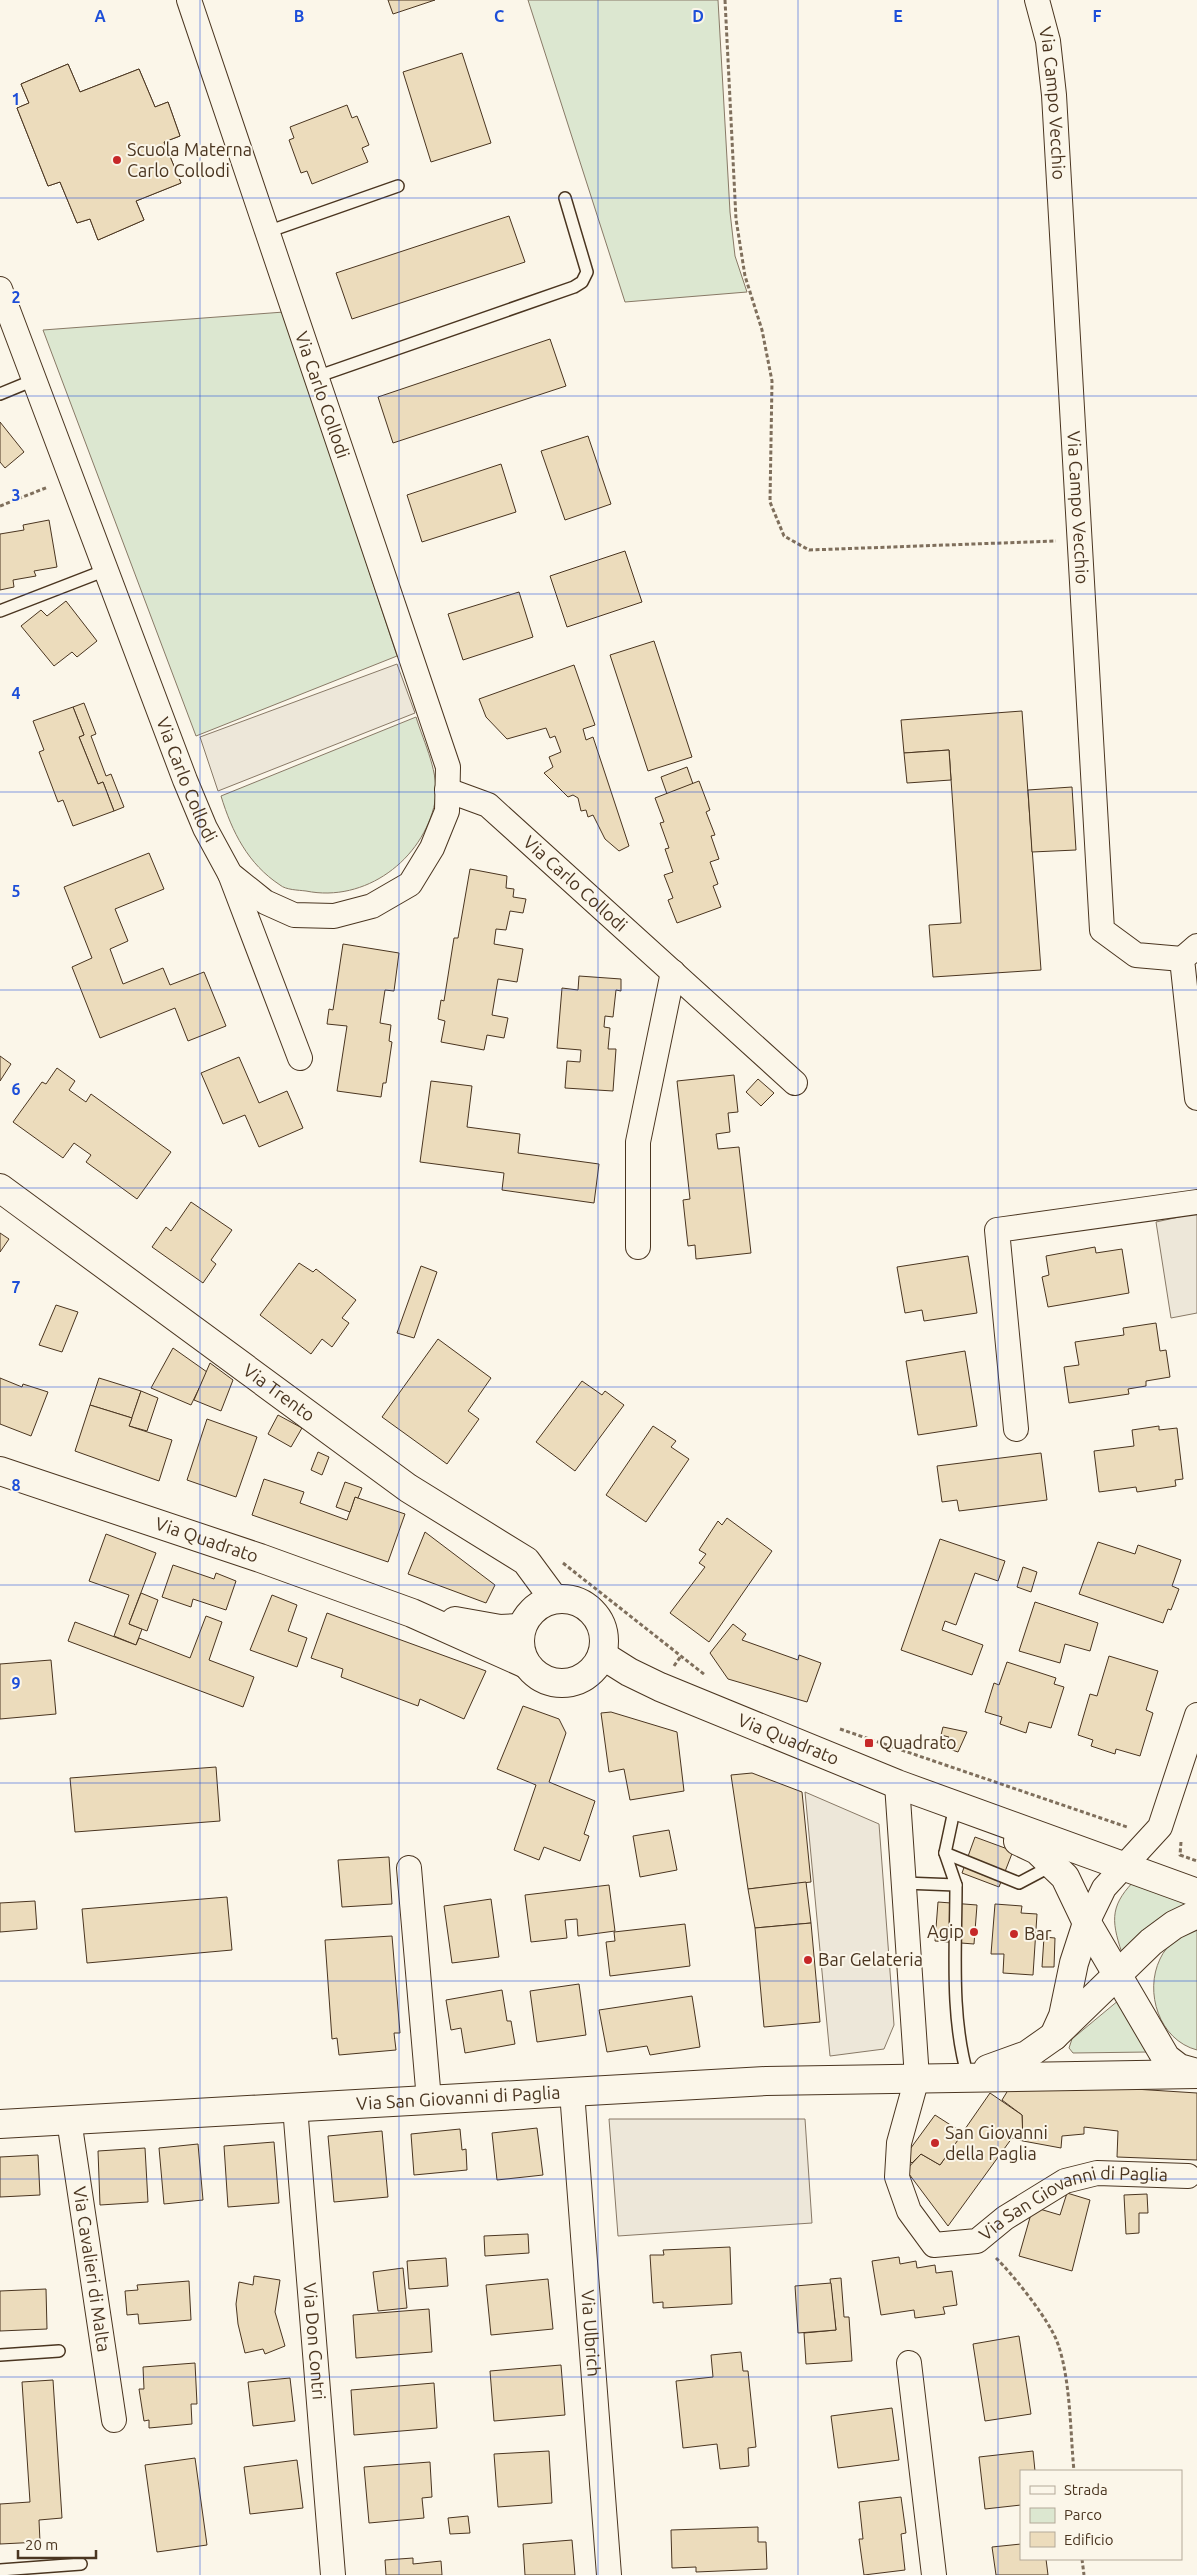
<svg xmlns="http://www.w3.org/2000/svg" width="1197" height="2575" viewBox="0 0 1197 2575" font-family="Ubuntu,sans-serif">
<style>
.green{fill:#dce7d0;stroke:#887966}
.parking{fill:#ede7d9;stroke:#887966}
.building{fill:#ecdcbc;stroke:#4a3520;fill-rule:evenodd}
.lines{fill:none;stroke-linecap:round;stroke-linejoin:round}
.lane-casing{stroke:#4a3520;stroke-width:14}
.street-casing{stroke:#4a3520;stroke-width:26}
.secondary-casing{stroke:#4a3520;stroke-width:30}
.primary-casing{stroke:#4a3520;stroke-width:30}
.path{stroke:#7f6f5c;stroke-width:3;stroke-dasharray:4 2.5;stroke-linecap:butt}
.lane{stroke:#fbf6e9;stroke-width:11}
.street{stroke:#fbf6e9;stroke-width:24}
.secondary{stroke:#fbf6e9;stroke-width:28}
.primary{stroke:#fbf6e9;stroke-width:28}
.grid{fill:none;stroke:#1d4ed8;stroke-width:1;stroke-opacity:0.55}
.poi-dot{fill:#c62828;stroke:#fbf6e9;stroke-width:2}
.labels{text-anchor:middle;stroke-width:4;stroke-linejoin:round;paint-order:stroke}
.street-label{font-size:18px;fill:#4a3520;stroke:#fbf6e9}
.poi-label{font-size:18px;fill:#4a3520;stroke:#fbf6e9;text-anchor:start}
.grid-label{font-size:16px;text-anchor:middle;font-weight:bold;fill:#1d4ed8;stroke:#fbf6e9;stroke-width:4;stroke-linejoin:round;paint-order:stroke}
</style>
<rect width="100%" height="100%" fill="#fbf6e9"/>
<!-- green -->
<g class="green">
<path d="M528,0H718L730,212L735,256L747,292L625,302Z"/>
<path d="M284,312L397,656L196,736L43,330Z"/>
<path d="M416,717C424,743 440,774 435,802C423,860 365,903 306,891C298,890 286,890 280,885C248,864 232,832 221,796Z"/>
<path d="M1137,1878L1197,1897L1122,1953C1110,1918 1111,1904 1137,1878Z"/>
<path d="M1197,1928V2050C1159,2040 1144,1992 1160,1959C1167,1943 1182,1936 1197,1928Z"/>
<path d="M1119,2000L1148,2052L1073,2053L1069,2048L1072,2039Z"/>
</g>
<!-- parking -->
<g class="parking">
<path d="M397,664L415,713L218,791L200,737Z"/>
<path d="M1197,1213V1313L1171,1318L1156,1222Z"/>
<path d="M805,1792L879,1824L894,2025L884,2049L830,2056Z"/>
<path d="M609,2119H805L812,2223L618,2236Z"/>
</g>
<!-- building -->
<g class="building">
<path d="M388,0H435L393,14Z"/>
<path d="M462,53L491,143L431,162L403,72Z"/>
<path d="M68,64L80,92L139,69L155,107L168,102L180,136L164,142L181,183L136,201L144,220L98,240L90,219L77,223L60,182L48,186L17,108L29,103L21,84ZM119,125L129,151L106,159L96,133Z"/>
<path d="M68,64L80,92L139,69L155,107L168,102L180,136L164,142L181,183L136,201L144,220L98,240L90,219L77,223L60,182L48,186L17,108L29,103L21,84Z"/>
<path d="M347,105L352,118L357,116L369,145L362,148L368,162L312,184L307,171L301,173L289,140L294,138L290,127Z"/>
<path d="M509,216L525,262L352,319L336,273Z"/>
<path d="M550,339L566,386L393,443L378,397Z"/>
<path d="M0,422L24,452L5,468L0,462Z"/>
<path d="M588,436L611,504L565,520L541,451Z"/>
<path d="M501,464L516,512L422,542L407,495Z"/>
<path d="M49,520L57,567L34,571L36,576L13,580L14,587L0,590V534L24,530L23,525Z"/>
<path d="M625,551L642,602L567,627L550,576Z"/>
<path d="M519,592L533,637L463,660L448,614Z"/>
<path d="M66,601L97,641L77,657L72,652L54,666L21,626L41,610L47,616Z"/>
<path d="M654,641L692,757L648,771L610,655Z"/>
<path d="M574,665L595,725L583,729L586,740L593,737L629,846L619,851L605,839L593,815L588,817L586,810L581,811L578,798L573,795L568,797L544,773L553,767L549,757L561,752L555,736L550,738L546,728L507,739L486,717L479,699Z"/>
<path d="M84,703L96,734L91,736L106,776L111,774L124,807L114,811L103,782L98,784L79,737L84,735L73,707Z"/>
<path d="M73,707L84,735L79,737L98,784L103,782L114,811L73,826L63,800L58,802L39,752L44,750L33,721Z"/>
<path d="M1022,711L1041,970L933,977L929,925L961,923L949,750L904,753L901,720Z"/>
<path d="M949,750L951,780L907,783L904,753Z"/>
<path d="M687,767L693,784L667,794L661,777Z"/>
<path d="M699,781L710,810L706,812L715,835L711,836L719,859L710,862L718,884L713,886L721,907L677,923L668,900L673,898L664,875L673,872L665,849L669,848L660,823L664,822L655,798Z"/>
<path d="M1072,787L1076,850L1032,852L1028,790Z"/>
<path d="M149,853L164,889L115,909L128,941L110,949L123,984L163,968L170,985L204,972L226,1026L188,1041L175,1008L100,1038L72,967L92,958L64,887Z"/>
<path d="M470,869L507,876L506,888L514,889L513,897L526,899L523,913L510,911L506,930L496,929L494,944L523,949L517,982L498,979L492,1015L508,1018L504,1038L487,1035L484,1050L441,1042L445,1021L438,1019L441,1000L444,1001L454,938H458Z"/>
<path d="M343,944L399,953L394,991L385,990L380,1023L391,1025L389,1041L392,1042L386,1083H383L381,1097L337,1091L347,1026L327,1024L329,1009L333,1010Z"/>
<path d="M579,976L621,979V991L616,990L613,1017L605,1016L604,1027L610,1028L608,1049H616L613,1091L565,1088L567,1061L580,1062L581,1050L557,1048L562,988L578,990Z"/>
<path d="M0,1056L11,1064L0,1081Z"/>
<path d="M239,1057L259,1103L287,1091L303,1128L259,1147L245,1115L223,1124L201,1073Z"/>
<path d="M57,1068L75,1081L69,1090L86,1102L91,1094L171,1152L137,1199L86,1162L91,1155L74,1143L63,1158L13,1122L42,1082L46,1084Z"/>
<path d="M734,1075L738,1112L728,1113L730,1132L716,1134L718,1149L739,1147L751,1253L696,1259L695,1245L688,1246L683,1200L690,1199L677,1081Z"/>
<path d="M758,1079L774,1093L761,1106L746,1092Z"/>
<path d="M431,1081L472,1086L467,1127L520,1134L518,1153L599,1164L594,1203L502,1190L504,1173L420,1162Z"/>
<path d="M191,1202L232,1230L211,1260L216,1264L203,1283L152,1247L166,1227L171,1231Z"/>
<path d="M0,1233L9,1239L0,1252Z"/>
<path d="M1095,1247L1096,1253L1122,1249L1129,1293L1048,1307L1042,1277L1049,1275L1046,1256Z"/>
<path d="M968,1256L977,1313L924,1321L922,1310L905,1313L897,1267Z"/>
<path d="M299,1263L313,1272L316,1269L356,1300L342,1318L349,1323L332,1347L322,1339L311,1354L260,1315Z"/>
<path d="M421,1266L437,1272L414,1338L397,1333Z"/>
<path d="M56,1305L78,1312L62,1352L39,1345Z"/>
<path d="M1156,1323L1160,1351L1166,1350L1170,1377L1146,1381V1386L1128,1389L1129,1394L1069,1403L1064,1367L1079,1365L1075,1342L1124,1335L1123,1328Z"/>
<path d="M438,1339L491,1378L468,1411L479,1419L447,1464L382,1417Z"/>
<path d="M173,1348L207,1372L191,1405L151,1388Z"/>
<path d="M965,1351L977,1426L918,1435L906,1361Z"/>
<path d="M210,1363L233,1380L221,1411L194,1400Z"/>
<path d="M0,1378L22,1387L23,1384L48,1392L31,1436L0,1424Z"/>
<path d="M99,1378L141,1391L132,1418L90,1405Z"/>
<path d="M582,1381L602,1395L605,1391L624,1405L575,1471L536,1442Z"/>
<path d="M141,1391L158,1398L147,1431L129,1426Z"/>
<path d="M90,1405L132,1418L129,1426L172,1440L159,1481L75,1451Z"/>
<path d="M278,1415L302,1428L291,1447L268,1434Z"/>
<path d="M207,1419L257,1437L236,1497L187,1480Z"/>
<path d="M653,1426L676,1441L671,1447L689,1459L646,1522L606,1495Z"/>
<path d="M1159,1426V1430L1177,1428L1183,1479L1175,1480L1176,1486L1137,1492L1136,1487L1099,1492L1094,1451L1134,1446L1132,1430Z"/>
<path d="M318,1452L329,1457L322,1475L311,1470Z"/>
<path d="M1041,1453L1047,1500L959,1511L957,1500L942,1502L937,1466Z"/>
<path d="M264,1479L304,1492L300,1503L347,1520L355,1497L405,1514L388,1562L252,1515Z"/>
<path d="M345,1482L362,1488L358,1498L355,1497L350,1512L336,1507Z"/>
<path d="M727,1518L772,1551L709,1642L670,1613L705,1567L699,1563L706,1554L699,1550L718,1521L722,1525Z"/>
<path d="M425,1532L495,1585L486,1603L408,1574Z"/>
<path d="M106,1534L156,1553L129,1624L142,1629L136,1645L114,1636L129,1595L89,1581Z"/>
<path d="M940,1539L1005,1561L998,1581L975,1573L956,1625L945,1621L942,1630L983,1645L972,1675L901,1650Z"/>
<path d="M1098,1542L1135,1554L1138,1545L1181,1560L1172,1586L1179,1589L1171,1610L1168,1609L1163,1623L1079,1594Z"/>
<path d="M173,1565L214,1579L216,1573L236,1581L226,1610L193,1599L191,1607L162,1597Z"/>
<path d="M1023,1567L1037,1572L1031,1592L1017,1587Z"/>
<path d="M141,1593L158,1600L147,1631L129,1624Z"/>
<path d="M272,1595L297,1605L288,1631L307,1638L297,1667L250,1650Z"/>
<path d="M1035,1602L1098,1623L1090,1651L1065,1644L1060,1663L1019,1651Z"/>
<path d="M327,1613L486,1671L464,1719L420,1699L418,1706L341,1677L343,1669L311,1658Z"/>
<path d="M206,1616L222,1622L209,1660L254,1677L243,1707L68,1641L75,1622L136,1645L139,1638L190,1658Z"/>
<path d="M733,1624L746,1634L742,1640L798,1660L799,1655L821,1663L807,1702L728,1679L710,1653Z"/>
<path d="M1109,1656L1158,1671L1146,1710L1153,1713L1140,1756L1116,1749L1115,1754L1091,1746L1093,1740L1078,1735L1090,1694L1097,1696Z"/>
<path d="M51,1660L56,1714L0,1719V1664Z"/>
<path d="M1007,1662L1056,1678L1054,1684L1064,1687L1051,1728L1029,1722L1026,1733L1000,1724L1002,1717L985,1712L994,1683L999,1685Z"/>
<path d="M523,1706L559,1719L566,1733L549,1782L595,1801L584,1834L589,1836L580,1861L544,1847L539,1860L514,1850L536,1785L497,1769Z"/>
<path d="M611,1712L677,1732L684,1791L630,1800L624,1769L609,1772L601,1713Z"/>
<path d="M943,1727L967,1732L958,1752L943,1747L949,1737L941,1735Z"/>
<path d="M216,1767L220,1821L75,1832L70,1778Z"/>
<path d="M752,1773L802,1792L811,1882L748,1889L731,1775Z"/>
<path d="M669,1830L677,1870L640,1877L633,1836Z"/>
<path d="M975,1837L1013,1851L999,1887L962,1873Z"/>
<path d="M389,1857L392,1904L342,1907L338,1860Z"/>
<path d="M806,1882L811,1923L755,1928L748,1889Z"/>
<path d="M609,1885L615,1931L578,1936L577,1919L565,1920L567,1938L531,1942L525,1895Z"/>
<path d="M227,1897L232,1950L87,1963L82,1909Z"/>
<path d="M491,1899L499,1957L452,1963L444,1906Z"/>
<path d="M35,1901L37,1929L0,1932V1903Z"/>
<path d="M938,1902L977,1905L974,1944L935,1941Z"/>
<path d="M995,1904L1022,1906L1021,1913L1037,1914L1033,1975L1003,1973L1004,1954H991Z"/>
<path d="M811,1923L820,2022L764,2027L755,1928Z"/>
<path d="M685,1924L690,1966L610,1976L606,1942L615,1941L614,1932Z"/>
<path d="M392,1936L400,2033H394L396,2050L339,2055L337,2038L332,2039L325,1940Z"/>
<path d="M1044,1937L1055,1938L1054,1967H1042Z"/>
<path d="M579,1984L586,2035L537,2042L530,1991Z"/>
<path d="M502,1990L507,2021H511L515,2044L465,2053L461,2028L451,2030L446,2000Z"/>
<path d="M692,1996L700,2047L650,2055L647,2046L607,2052L599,2010Z"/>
<path d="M1010,2087H1103L1197,2093V2160L1117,2157L1118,2131L1084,2127V2134L1062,2136L1061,2148L1023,2141L1022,2115L1002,2100Z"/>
<path d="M990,2093L1022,2115L1023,2141L1012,2138L948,2226L906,2170L921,2154L940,2165Z"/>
<path d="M935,2115L963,2133L940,2165L921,2154L912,2163L905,2156Z"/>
<path d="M537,2128L543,2175L497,2180L492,2133Z"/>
<path d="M460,2129L462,2150L466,2149L467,2170L414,2175L411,2134Z"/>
<path d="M382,2131L388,2197L334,2202L328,2136Z"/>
<path d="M274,2142L279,2203L228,2207L224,2146Z"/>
<path d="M198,2144L203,2200L164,2204L159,2148Z"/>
<path d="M145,2148L148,2202L100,2205L98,2151Z"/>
<path d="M38,2155L40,2195L0,2197V2157Z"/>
<path d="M1067,2193L1090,2200L1072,2271L1019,2256L1033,2207L1060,2215Z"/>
<path d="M1147,2194L1148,2213H1139V2233L1126,2234L1124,2195Z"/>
<path d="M528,2234L529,2253L485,2256L484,2236Z"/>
<path d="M730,2247L732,2304L663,2308V2302L653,2303L650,2255H664L663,2250Z"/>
<path d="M899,2257L900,2264L916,2261L917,2268L935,2265L936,2273L952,2271L957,2305L943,2307L945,2314L915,2318L914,2310L881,2315L872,2261Z"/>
<path d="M446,2258L448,2286L409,2289L407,2261Z"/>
<path d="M403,2268L407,2308L378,2311L373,2272Z"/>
<path d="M254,2276L280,2280L275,2312L285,2346L265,2354L263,2349L245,2353L238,2324L236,2304L239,2282L253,2285Z"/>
<path d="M841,2278L844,2317H849L852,2361L806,2364L804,2333L836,2330L830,2279Z"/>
<path d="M548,2279L553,2329L491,2335L486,2285Z"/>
<path d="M189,2281L191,2320L139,2324L138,2314L127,2315L125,2291L138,2290L137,2285Z"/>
<path d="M831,2283L836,2330L798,2333L795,2286Z"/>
<path d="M46,2289L47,2329L0,2331V2291Z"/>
<path d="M429,2309L432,2352L356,2358L353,2315Z"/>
<path d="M1019,2336L1031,2414L985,2421L973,2344Z"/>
<path d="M741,2352L743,2371H748L756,2447L748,2448L749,2466L720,2469L717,2444L683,2448L676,2381L713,2377L711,2355Z"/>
<path d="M195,2363L197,2404H191L192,2424L149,2428V2420L144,2421L139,2389H144L143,2367Z"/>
<path d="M561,2365L565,2415L494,2421L490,2371Z"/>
<path d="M290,2378L295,2421L253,2426L248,2382Z"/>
<path d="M53,2380L62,2518L39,2520L40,2542L0,2544V2504L30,2502L22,2382Z"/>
<path d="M434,2383L437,2428L354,2435L351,2390Z"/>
<path d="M892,2408L899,2460L838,2468L831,2416Z"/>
<path d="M549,2451L552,2503L498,2507L494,2454Z"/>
<path d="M1033,2451L1035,2471H1021V2505L985,2509L979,2457Z"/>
<path d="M195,2458L207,2545L157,2552L145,2465Z"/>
<path d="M297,2460L303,2508L250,2514L244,2467Z"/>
<path d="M430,2462L432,2497L422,2498L424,2518L369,2523L364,2467Z"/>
<path d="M901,2497L906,2533L901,2534L905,2570L864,2575L859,2539H863L859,2502Z"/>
<path d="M468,2516L470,2533L450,2534L448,2518Z"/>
<path d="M758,2527V2542H766L767,2569L696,2572V2567L672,2568L671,2530Z"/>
<path d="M572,2540L575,2575H525L523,2544Z"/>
<path d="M1021,2544V2559H1046L1048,2575H996L992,2547Z"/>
<path d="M413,2558V2564L441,2561L442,2575H386L385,2560Z"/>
</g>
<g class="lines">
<!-- lane casing -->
<g class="lane-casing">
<g id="lane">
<path d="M267,232L398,186"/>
<path d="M316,377L574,287L582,282L587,272L565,198"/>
<path d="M0,394L34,380"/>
<path d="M0,611L106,570"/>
<path d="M945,1853L1019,1883L1053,1865"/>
<path d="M904,1883L956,1885L945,1853L955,1806"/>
<path d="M956,1885C956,1948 950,2016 968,2077"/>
<path d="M0,2355L59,2351"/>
<path d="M0,2570L81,2564"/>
</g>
</g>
<!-- street casing -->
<g class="street-casing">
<g id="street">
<path id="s1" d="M1037,0L1048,41L1054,95L1102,930L1136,955L1182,959"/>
<path id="s2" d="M0,289L185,780L205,828L230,874L265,902L294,915L334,916L372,906L410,884L432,848L447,811L448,767L189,0"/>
<path id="s3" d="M447,790L488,805L795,1083"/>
<path d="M230,874L300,1058"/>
<path d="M1197,946L1182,959L1197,1098"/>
<path d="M638,1247V1142L673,972"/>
<path d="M1016,1429L997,1230L1197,1202"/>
<path id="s4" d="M897,1784L917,2078L899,2143L897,2177L909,2211L934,2245L977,2241L1005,2218L1065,2181L1097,2173L1188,2176"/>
<path d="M409,1868L429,2100"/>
<path d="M1087,1923L1104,1888L1160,1827L1197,1715"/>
<path id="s5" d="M572,2092L609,2575"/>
<path id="s6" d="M295,2107L333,2575"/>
<path id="s7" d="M69,2120L114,2420"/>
<path d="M909,2363L934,2575"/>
</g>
</g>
<!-- secondary casing -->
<g class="secondary-casing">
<g id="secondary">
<path id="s8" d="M0,1188L408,1488L526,1561L554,1599"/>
<path id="s9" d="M0,1471L260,1558L412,1613L526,1664"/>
<circle cx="562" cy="1641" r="42"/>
<path d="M455,1621L500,1629L521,1628"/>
<path id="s10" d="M602,1655L629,1672L660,1687L897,1784L1197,1893"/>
<path d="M1018,1841L1037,1850L1065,1877L1087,1923L1166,2058L1179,2068L1197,2073"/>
<path d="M1054,2036L1063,2016L1074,1963L1087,1923"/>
</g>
</g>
<!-- primary casing -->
<g class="primary-casing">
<g id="primary">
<path d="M988,2069L1027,2055L1054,2036L1151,1942L1174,1925L1197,1914"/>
<path id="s11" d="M0,2124L766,2081L1197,2074"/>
</g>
</g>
<!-- path -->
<g class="path">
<path d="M725,0L736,219L745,276L762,330L772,381L770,502L784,536L809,550L1056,541"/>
<path d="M0,506L48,487"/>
<path d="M563,1563L705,1675"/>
<path d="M674,1666L681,1656"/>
<path d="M840,1729L1127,1827"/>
<path d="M1181,1842L1180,1855L1197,1861"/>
<path d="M996,2258C1014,2276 1040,2309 1052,2331C1071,2364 1070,2433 1074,2471"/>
<path d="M1082,2559L1084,2575"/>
</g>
<!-- lane -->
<use href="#lane" class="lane"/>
<!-- street -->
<use href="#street" class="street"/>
<!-- secondary -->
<use href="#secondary" class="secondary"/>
<!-- primary -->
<use href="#primary" class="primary"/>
</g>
<!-- grid -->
<path class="grid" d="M200,0V2575M399,0V2575M598,0V2575M798,0V2575M998,0V2575M0,198H1197M0,396H1197M0,594H1197M0,792H1197M0,990H1197M0,1188H1197M0,1387H1197M0,1585H1197M0,1783H1197M0,1981H1197M0,2179H1197M0,2377H1197"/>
<!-- markers -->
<g class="poi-dot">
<circle cx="117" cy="160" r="5"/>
<rect x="864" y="1738" width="10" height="10" rx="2.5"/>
<circle cx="974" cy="1932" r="5"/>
<circle cx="1014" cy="1934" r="5"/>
<circle cx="808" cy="1960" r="5"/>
<circle cx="935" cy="2143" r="5"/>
</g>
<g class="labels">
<!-- street labels -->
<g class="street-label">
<text dy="6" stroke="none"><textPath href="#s1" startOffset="105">Via Campo Vecchio</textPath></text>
<text transform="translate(322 395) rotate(71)" y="6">Via Carlo Collodi</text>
<text dy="6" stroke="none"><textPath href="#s1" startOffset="510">Via Campo Vecchio</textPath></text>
<text dy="6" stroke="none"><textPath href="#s2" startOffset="525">Via Carlo Collodi</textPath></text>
<text dy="6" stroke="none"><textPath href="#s3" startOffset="161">Via Carlo Collodi</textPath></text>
<text dy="6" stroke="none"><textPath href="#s8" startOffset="346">Via Trento</textPath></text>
<text dy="6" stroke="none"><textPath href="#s9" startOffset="218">Via Quadrato</textPath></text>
<text dy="6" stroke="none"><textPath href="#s10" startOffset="205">Via Quadrato</textPath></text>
<text dy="6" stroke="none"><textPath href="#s11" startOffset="459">Via San Giovanni di Paglia</textPath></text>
<text dy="6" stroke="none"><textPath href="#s4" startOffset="626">Via San Giovanni di Paglia</textPath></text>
<text dy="6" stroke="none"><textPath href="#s7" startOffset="151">Via Cavalieri di Malta</textPath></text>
<text dy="6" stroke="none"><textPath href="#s5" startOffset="242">Via Ulbrich</textPath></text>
<text dy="6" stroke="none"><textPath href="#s6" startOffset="235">Via Don Contri</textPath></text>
</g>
<!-- poi labels -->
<g class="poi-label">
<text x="127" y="156">Scuola Materna<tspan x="127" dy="21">Carlo Collodi</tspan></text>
<text x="879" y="1749">Quadrato</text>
<text x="964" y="1938" text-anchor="end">Agip</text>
<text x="1024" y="1940">Bar</text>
<text x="818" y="1966">Bar Gelateria</text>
<text x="945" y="2139">San Giovanni<tspan x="945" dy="21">della Paglia</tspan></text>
</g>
</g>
<g class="grid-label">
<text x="100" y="22">A</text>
<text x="299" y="22">B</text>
<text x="499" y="22">C</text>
<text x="698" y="22">D</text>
<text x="898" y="22">E</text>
<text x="1097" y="22">F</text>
<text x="16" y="105">1</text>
<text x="16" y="303">2</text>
<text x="16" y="501">3</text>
<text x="16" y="699">4</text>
<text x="16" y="897">5</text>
<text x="16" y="1095">6</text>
<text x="16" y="1293">7</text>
<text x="16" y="1491">8</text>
<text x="16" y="1689">9</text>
</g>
<!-- legend -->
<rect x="1020" y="2470" width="162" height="90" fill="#fbf6e9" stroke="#b4a999"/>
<rect x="1030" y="2486" width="25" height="8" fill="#fbf6e9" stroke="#b4a999"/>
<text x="1064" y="2495" font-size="15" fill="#4a3520">Strada</text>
<rect x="1030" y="2508" width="25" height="15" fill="#dce7d0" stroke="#b4a999"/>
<text x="1064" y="2520" font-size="15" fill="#4a3520">Parco</text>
<rect x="1030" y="2532" width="25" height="15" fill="#ecdcbc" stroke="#b4a999"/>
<text x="1064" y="2545" font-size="15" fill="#4a3520">Edificio</text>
<!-- scale -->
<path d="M18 2550v8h78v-8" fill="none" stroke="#4a3520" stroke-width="2.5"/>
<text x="25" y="2550" font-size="15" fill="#4a3520" stroke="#fbf6e9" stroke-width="4" paint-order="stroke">20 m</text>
</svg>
